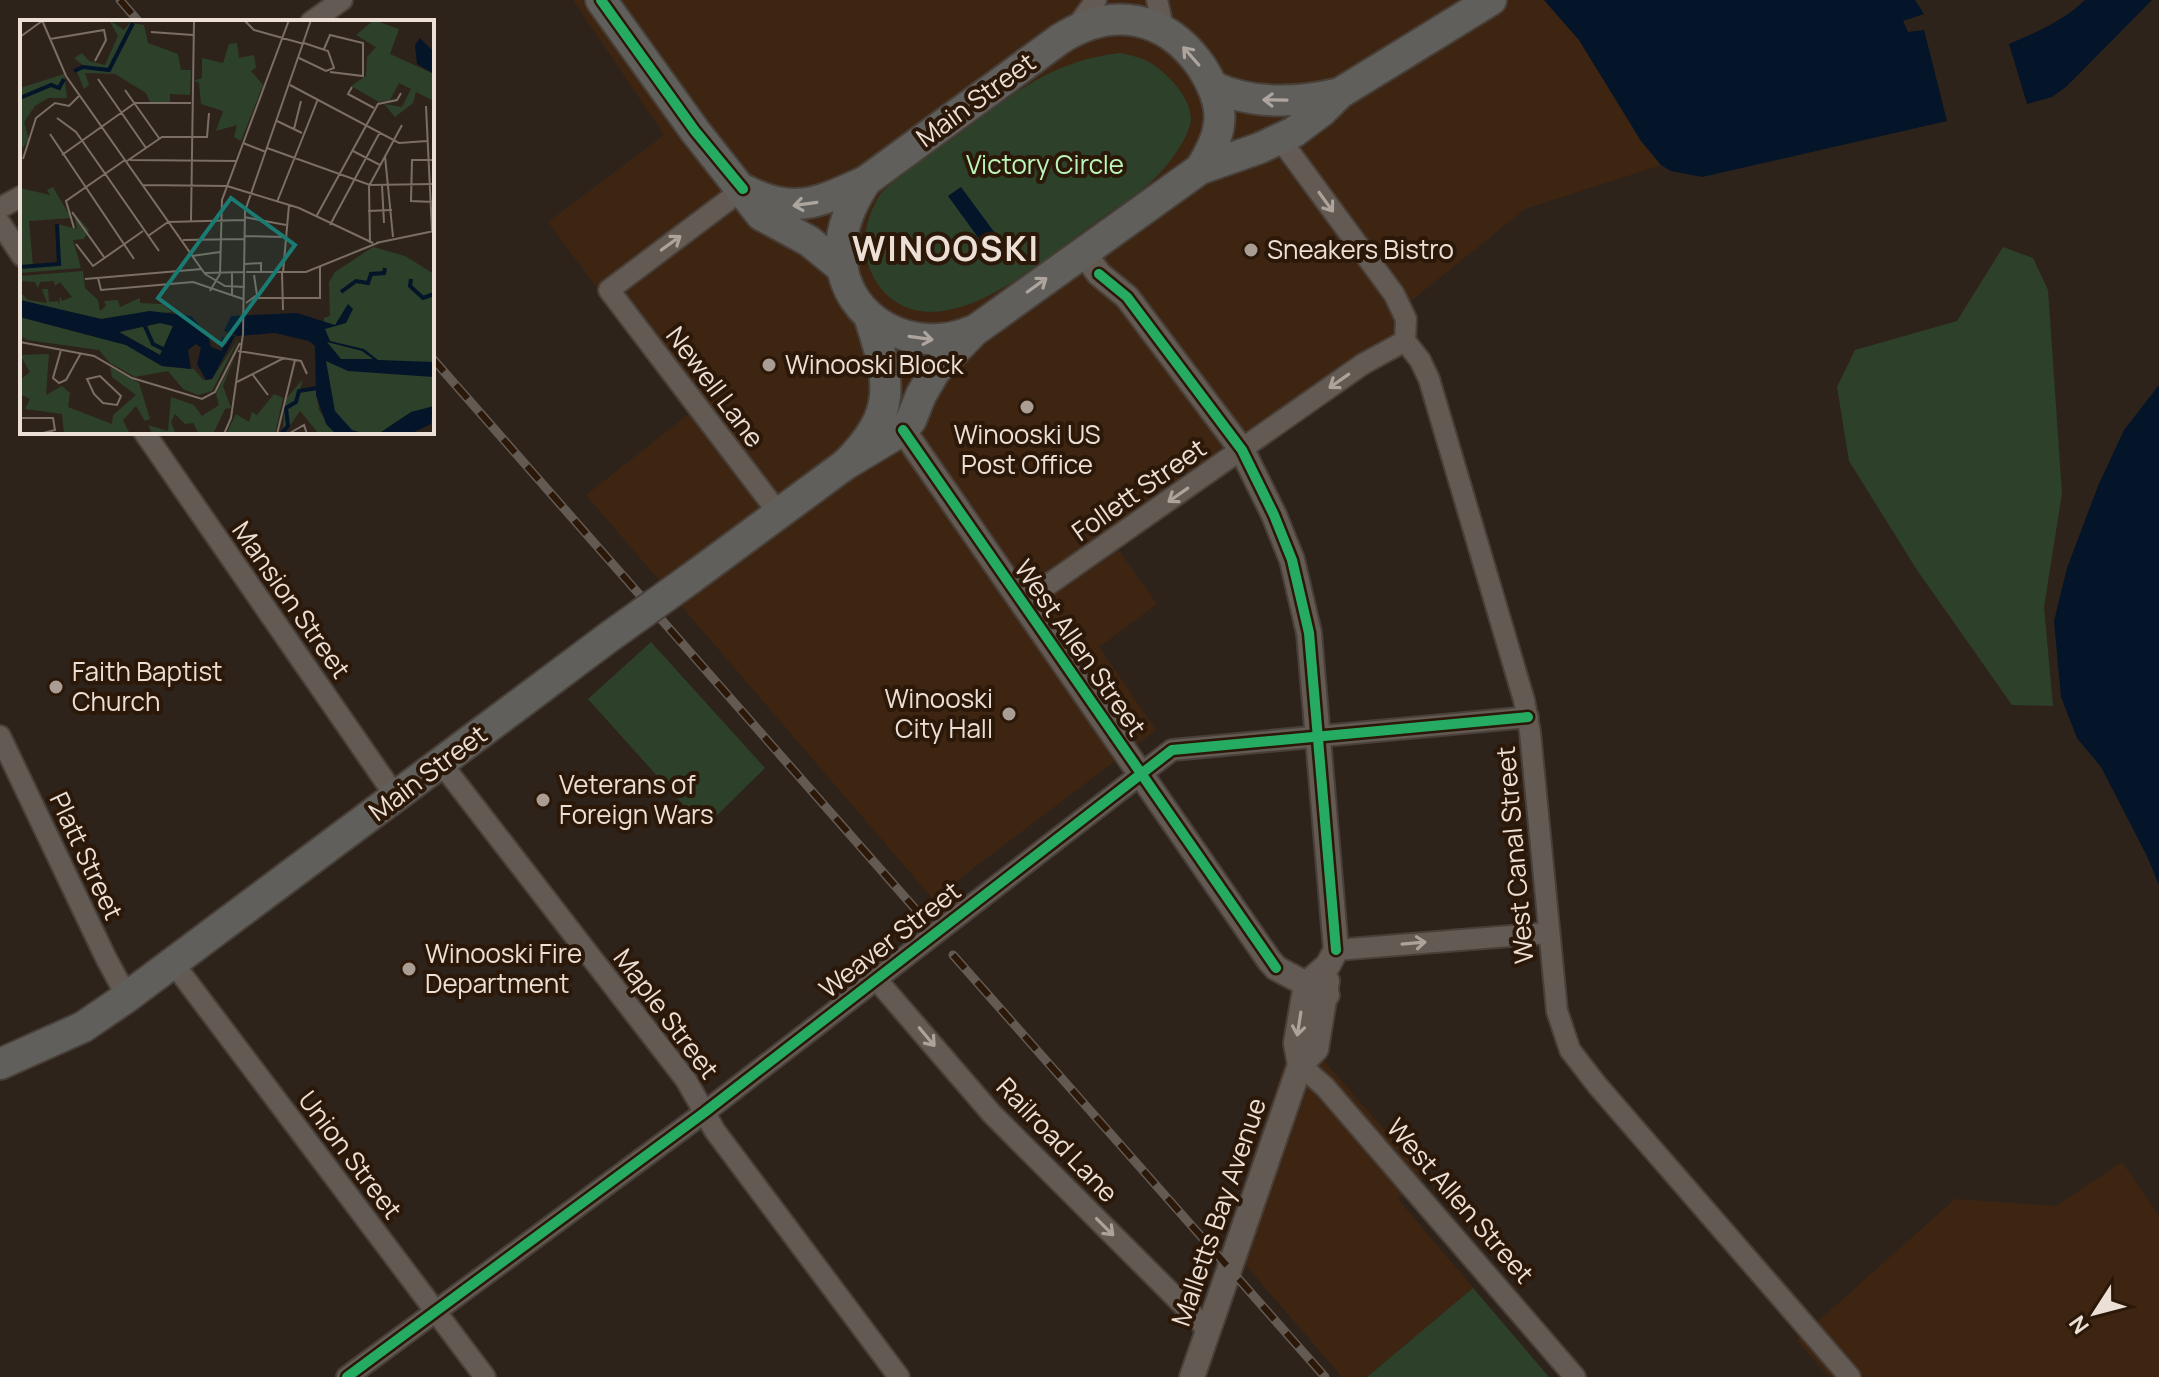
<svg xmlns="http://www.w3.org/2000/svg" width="2159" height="1377" viewBox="0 0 2159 1377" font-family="Manrope,sans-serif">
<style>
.built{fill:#3d2512}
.green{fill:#2d402a}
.water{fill:#041429}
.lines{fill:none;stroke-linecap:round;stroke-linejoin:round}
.minor-casing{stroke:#483f38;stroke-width:24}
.tertiary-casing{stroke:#483f38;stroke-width:28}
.primary-casing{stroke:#483f38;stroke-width:34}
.minor{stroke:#635a53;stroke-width:20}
.tertiary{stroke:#635a53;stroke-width:24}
.primary{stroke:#605f5b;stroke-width:30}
.rail-casing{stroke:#635a53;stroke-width:9}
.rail{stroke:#2b1808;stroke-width:6;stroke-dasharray:18;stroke-linecap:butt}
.primary-bridge-casing{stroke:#483f38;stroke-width:34;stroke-linecap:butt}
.primary-bridge{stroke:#605f5b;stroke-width:30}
.cycleway-casing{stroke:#2b1808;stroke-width:15}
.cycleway{stroke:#26ab63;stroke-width:10}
.oneway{stroke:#ada59e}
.oneway2{stroke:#aea39a}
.poi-dot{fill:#aa9d94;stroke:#2b1808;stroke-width:3}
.labels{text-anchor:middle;stroke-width:8;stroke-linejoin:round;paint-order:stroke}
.street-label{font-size:26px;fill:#ecdfd5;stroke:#2b1808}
.park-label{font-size:26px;fill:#baf6ba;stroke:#2b1808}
.poi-label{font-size:26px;fill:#ecdfd5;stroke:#2b1808;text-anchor:start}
.district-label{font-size:34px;font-weight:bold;letter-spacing:2px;fill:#ecdfd5;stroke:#2b1808}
.inset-river{fill:none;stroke:#041429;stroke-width:4}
.inset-road{fill:none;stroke:#7a6e65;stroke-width:2}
.view{fill:#1a7b73;fill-opacity:0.15;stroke:#1a7b73;stroke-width:4}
.inset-edge{fill:none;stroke:#ecdfd5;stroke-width:4}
</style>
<rect width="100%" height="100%" fill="#2e231a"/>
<!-- built -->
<g class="built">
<path d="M573,0H1544L1579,40L1641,141L1661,165L1525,209L1411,301L1394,353L1118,549L1157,604L1099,647L1156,730L933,899L586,495L690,413L548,222L664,135Z"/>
<path d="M1323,1060L1425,1176L1398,1199L1473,1288L1367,1377H1342L1225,1241L1284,1064Z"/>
<path d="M2122,1162L2159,1216V1377H1829L1797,1340L1955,1199L2056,1206Z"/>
</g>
<!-- green -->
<g class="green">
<path d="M1120,53C1130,55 1140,57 1149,62C1168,73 1196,102 1190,125C1185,142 1170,163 1157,176C1141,193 1118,206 1099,220C1056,250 999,301 948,310C916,317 886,304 872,274C859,246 865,218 881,193C902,173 928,157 951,140C1007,99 1048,61 1120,53Z"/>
<path d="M2003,247L2033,258L2048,290L2062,493L2044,607L2053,706L2012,705L1917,570L1849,461L1837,387L1855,350L1957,321Z"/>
<path d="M651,642L765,768L704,828L588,699Z"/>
<path d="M1473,1288L1549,1377H1367Z"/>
</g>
<!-- water -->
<g class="water">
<path d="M1544,0H1915L1924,14L1903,21L1908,32L1924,30L1947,121L1702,177L1671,171L1661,165L1641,141L1579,40Z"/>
<path d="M2085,0H2152L2067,86L2052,97L2027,104L2009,44C2037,32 2063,21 2085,0Z"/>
<path d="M961,187L1006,248L993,258L948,196Z"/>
<path d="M2159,385V885L2147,856L2101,767L2077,738L2061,697L2054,621L2067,568L2098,486L2124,430Z"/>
</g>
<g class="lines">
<!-- minor casing -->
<g class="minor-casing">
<g id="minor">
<path d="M1157,0L1164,31"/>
<path d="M311,22L342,0"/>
<path d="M1075,29L1096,0"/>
<path d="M1280,139L1394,294L1406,319L1405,341"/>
<path d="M743,189L609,290L780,515"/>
<path d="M0,208L22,196"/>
<path d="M0,223L22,256"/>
<path d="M1405,341L1420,360L1429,379L1524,700L1530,732L1557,1011L1570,1050L1597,1085L1850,1377"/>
<path d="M144,432L396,797"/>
<path d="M1022,603L1363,364L1405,341"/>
<path d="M0,736L106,958L127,997"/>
<path d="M441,763L686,1080L715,1131L899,1377"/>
<path d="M1336,950L1547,933"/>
<path d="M174,964L485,1377"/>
<path d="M876,979L992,1114L1208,1330"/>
<path d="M1300,1065L1325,1087L1575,1377"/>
<path d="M347,1377L705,1112L1172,750L1528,717"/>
</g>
</g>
<!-- tertiary casing -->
<g class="tertiary-casing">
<g id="tertiary">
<path d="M1083,252L1099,274L1127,297L1242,450L1274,515L1292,560L1309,633L1336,950L1328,965L1306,984L1296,1043L1300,1065"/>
<path d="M903,430L1269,960L1276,968L1327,995"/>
<path d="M1192,1377L1300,1065L1316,1049L1327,981"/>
</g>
</g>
<!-- primary casing -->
<g class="primary-casing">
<g id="primary">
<path d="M601,0L695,131L761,215L809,241L843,269"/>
<path d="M1212,86C1252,105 1298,103 1340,93"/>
<path d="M747,191C795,216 821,201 866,181"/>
<path d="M972,331C915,356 844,322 841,256C840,228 851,204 866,181L1060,39C1112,6 1165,15 1201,66C1212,83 1222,103 1219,124C1217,141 1209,155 1200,169"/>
<path d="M846,464L903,430L911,420L921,395L935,371L974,331L1200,169L1260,148L1294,132L1322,111L1340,93L1491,0"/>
<path d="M690,579L846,464C897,412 891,385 870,319"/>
<path d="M0,1064L83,1027L127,997L609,637"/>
</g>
</g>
<!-- minor -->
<use href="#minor" class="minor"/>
<!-- tertiary -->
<use href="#tertiary" class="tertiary"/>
<!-- primary -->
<use href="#primary" class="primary"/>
<!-- rail casing -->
<g class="rail-casing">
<g id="rail">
<path d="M120,0L139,22"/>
<path d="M432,358L917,911"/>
<path d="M953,955L1325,1377"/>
</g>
</g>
<!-- rail -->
<use href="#rail" class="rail"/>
<!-- primary-bridge casing -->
<g class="primary-bridge-casing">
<path id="primary-bridge" d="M609,637L690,579"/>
</g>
<!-- primary-bridge -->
<use href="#primary-bridge" class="primary-bridge"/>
<!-- cycleway casing -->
<g class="cycleway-casing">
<g id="cycleway">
<path d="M601,0L695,131L743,189"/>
<path d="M1099,274L1127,297L1242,450L1274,515L1292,560L1309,633L1336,950"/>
<path d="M903,430L1276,968"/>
<path d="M347,1377L705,1112L1172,750L1528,717"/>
</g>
</g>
<!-- cycleway -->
<use href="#cycleway" class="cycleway"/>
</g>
<!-- one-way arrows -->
<defs><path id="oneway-shaft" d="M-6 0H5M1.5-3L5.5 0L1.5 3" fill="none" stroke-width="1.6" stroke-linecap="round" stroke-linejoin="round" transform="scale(2)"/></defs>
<g class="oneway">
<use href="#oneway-shaft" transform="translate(1191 56) rotate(-131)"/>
<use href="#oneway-shaft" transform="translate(1275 100) rotate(-179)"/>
<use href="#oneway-shaft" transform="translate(805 204) rotate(172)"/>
<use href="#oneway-shaft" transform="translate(1037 285) rotate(-36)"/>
<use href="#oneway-shaft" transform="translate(921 338) rotate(8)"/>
</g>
<g class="oneway2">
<use href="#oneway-shaft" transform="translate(1326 202) rotate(54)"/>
<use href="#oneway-shaft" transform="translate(671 243) rotate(-36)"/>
<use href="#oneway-shaft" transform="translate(1339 381) rotate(145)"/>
<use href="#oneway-shaft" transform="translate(1178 495) rotate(145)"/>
<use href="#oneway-shaft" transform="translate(1414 943) rotate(-5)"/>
<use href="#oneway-shaft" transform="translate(1299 1024) rotate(99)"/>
<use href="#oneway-shaft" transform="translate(927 1037) rotate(50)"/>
<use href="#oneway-shaft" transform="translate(1105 1227) rotate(45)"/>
</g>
<!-- markers -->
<g class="poi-dot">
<circle cx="1251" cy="250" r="8"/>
<circle cx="769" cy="365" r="8"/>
<circle cx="1027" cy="407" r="8"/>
<circle cx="56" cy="687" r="8"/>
<circle cx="1009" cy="714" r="8"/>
<circle cx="543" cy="800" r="8"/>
<circle cx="409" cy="969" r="8"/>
</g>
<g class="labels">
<!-- street labels -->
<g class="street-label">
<text transform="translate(976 100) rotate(-36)" y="9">Main Street</text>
<text transform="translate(715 387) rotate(53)" y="9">Newell Lane</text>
<text transform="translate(1139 490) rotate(-35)" y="9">Follett Street</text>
<text transform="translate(291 600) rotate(55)" y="9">Mansion Street</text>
<text transform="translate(1080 648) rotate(55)" y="9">West Allen Street</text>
<text transform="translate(428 773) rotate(-37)" y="9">Main Street</text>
<text transform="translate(1515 855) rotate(-95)" y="9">West Canal Street</text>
<text transform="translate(86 856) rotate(65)" y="9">Platt Street</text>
<text transform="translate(890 940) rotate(-38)" y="9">Weaver Street</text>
<text transform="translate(666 1014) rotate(53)" y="9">Maple Street</text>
<text transform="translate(1057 1140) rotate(46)" y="9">Railroad Lane</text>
<text transform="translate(350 1155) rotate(53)" y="9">Union Street</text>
<text transform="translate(1460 1201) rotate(49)" y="9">West Allen Street</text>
<text transform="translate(1219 1212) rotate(-71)" y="9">Malletts Bay Avenue</text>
</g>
<!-- park labels -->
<g class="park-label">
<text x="1045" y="174">Victory Circle</text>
</g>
<!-- poi labels -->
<g class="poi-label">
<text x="1267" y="259">Sneakers Bistro</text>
<text x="785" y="374">Winooski Block</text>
<text x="1027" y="444" text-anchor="middle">Winooski US<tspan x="1027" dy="30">Post Office</tspan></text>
<text x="72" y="681">Faith Baptist<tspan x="72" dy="30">Church</tspan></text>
<text x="993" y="708" text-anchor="end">Winooski<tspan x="993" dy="30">City Hall</tspan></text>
<text x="559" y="794">Veterans of<tspan x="559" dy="30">Foreign Wars</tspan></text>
<text x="425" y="963">Winooski Fire<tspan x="425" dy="30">Department</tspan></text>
</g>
<!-- district labels -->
<g class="district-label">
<text x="946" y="261">WINOOSKI</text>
</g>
</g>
<!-- overview -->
<g transform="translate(20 20)">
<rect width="414" height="414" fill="#2e231a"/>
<path d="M89,0L104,10L110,3L124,5L128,23L158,34L161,50H171L170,75L150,74V82H130L126,73L95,54L65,53L69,65L64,69L57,52L64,46L54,38L62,33L69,41L85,45L98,16ZM354,0L379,9L370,34L414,54V81L396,72L393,83L375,97L364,84L382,87L391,69L379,63L370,80L359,82L331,66L346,56L347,37L356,27L336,15ZM217,23L219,38L234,35L236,48L231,51L243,65L221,121L214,117L217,105L196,111L203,91L181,84L179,62L173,61L182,58V38L203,43L209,24ZM44,54L47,78H28L15,86L4,102L9,120L0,131V68ZM33,167L51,198L9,201L13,246L39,244L37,204L57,209L54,193L69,210L64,219L53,220L61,248L0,253V168L30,175L27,170ZM353,227L385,236L414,254V389L368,414H336L312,394L303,342L304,298L310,296L309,262L315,252ZM63,251L65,268L78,280L80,291L86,286L84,281L98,280L100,287L120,278V283L142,284L152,292L81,299L0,280L1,273L8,280L27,283L22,269H28L29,282L38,281L39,285L40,276L42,281L52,277L40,262L35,266L34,261L20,262L18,268L15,262L0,261V256ZM0,297L106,325L142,346L174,349L183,360L192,359L219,318L192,371L178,375L163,369L148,351L115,357L90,343L79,330L7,320L0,315ZM140,303L153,306L140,335L99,312ZM29,334L26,375L42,366L50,373L48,387L92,404L93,395L116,375L92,357L90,347L119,363L130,399L125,401L116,386L103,400L110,414H44L42,394L5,389L10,379L0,374V360L10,352L0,335ZM216,334L203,366L211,388L205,389L194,412L179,414L173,403L165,404L155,394L151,402L156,414H132L128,405L148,411L151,377L174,385L182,396L199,385L196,374ZM283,359L280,369L296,370L299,390L316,414H299L280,391L267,410L263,407L265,380ZM254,374L263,378L255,414H206L216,394L229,402L232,392L237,395Z" fill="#2d402a"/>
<path d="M400,18L412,30L414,54L397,44L395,25ZM0,280L81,299L130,291L171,296L188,315L191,327L202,331V315L206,326L210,315L215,316L192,359L186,360L177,344L181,328L176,324L168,330L171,349L142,346L106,325L0,297ZM140,303L153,306L140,335L99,312ZM328,284L333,289L326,303L305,309L310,321L344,329L358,340L414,342V357L328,351L306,341L315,391L332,410L346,414H316L306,404L296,375L295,326L289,321L255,313L218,316L204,311L211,296L277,293L315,305ZM307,322L342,331L353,339H321ZM414,386L411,404L390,414H358L391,392Z" fill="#041429" fill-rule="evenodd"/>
<path class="inset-river" d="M54,51L63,47L89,50L113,3M0,78L31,65L39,68L44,59M0,247L39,244L37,204M391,259L390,266L403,278L414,274M321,272L336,261L348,263L351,254L364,253L365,248M124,304L133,324L143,329M261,414L268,406L266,388L276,382L279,371L297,368"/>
<path class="inset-road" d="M22,0L46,56L185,254M224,0L234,10L284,24M131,12L173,15M0,17L22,1M30,19L84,10L86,20L75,41M304,29L310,15L343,23V56L310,52M279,38L306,51L314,48L308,31L284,23M78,59L126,128M270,65L379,123L407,121M332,67L328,74L354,88M105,70L139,118M406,86L412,211M37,98L56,112L139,231M257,101L282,113M274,109L281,81M30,114L114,239M223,123L246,132M247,128L350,165L414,164M333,131L360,145M42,135L115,83H171M365,136L373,217M3,139L16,98L35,83L49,86L60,75M110,140L216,141M414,140H392L391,181L414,182M107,141L142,117H187L189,93M123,165L207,166L279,188L353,223M362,165L364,203M257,182L298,79M348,191L372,190M52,192L84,237M224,197L266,205M296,197L358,84L377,80L381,73M171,201L174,0M148,202L224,200M310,205L360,112M54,208L46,181L105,140M128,216L148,202M224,216L265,217M163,220L224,219M350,223L349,166L382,105M356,223L414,211M56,224L73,246L123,211M172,236L200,232M225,244L241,243V253M226,252H286L360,222M184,253L224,252M262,253L263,290M263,253L269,185M185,254L205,266L225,267M78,258L81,270L173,262L223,279M65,259L182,249M190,271L200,254L202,180L269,0M212,277V252M234,278H300V247M226,283L237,275L234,255M0,322L74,336L112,358L182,379L195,372L220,323M41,330L33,358L39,363L46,360L61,333M218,331L281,341L287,354M233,355L248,375M80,356L101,376L97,385L83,383L74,374L67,359ZM217,362L264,338M0,398H33L35,410L19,414M204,414L211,398L223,314L225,191L291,0M257,414L275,340M268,414L284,405L287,414"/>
<path class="view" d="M211,178L275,225L202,325L138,278Z"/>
<rect width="414" height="414" class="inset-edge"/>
</g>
<!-- north arrow -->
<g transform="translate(2095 1313) rotate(234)" stroke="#2b1808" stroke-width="6" paint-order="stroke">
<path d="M0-6L14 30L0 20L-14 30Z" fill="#ecdfd5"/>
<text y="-12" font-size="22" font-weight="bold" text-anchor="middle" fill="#ecdfd5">N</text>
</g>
</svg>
